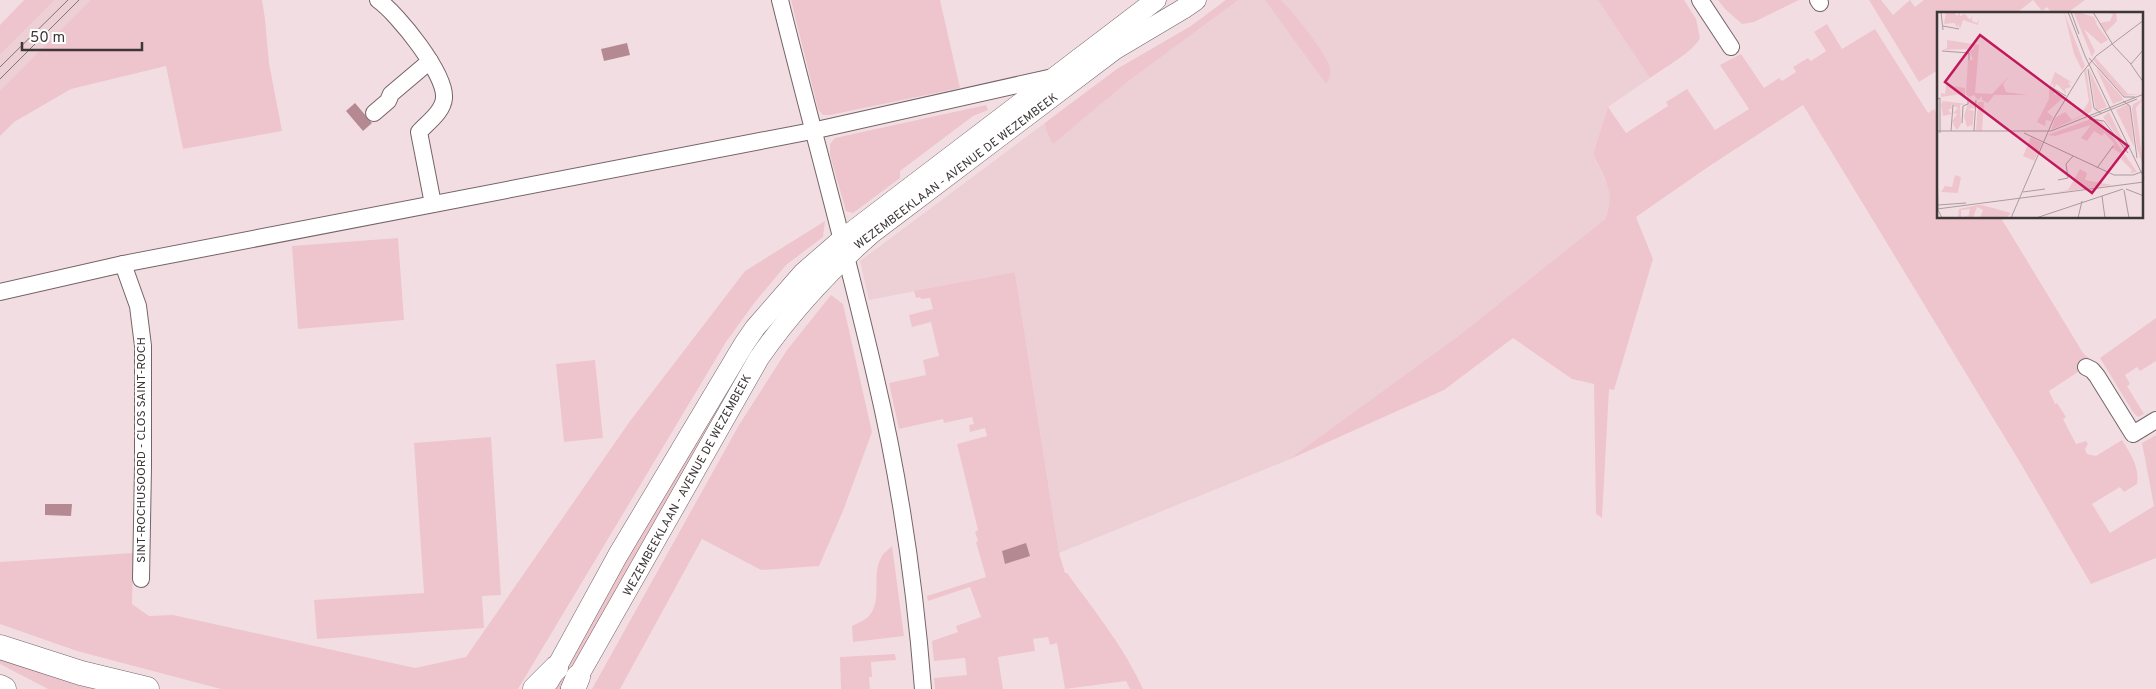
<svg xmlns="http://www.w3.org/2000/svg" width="2156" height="689" viewBox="0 0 2156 689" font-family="Overpass,sans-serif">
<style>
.built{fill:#ecd0d5}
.green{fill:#eec5cd}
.water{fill:#b58992}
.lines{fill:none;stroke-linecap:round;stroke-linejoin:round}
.minor-casing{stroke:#756467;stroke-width:18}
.major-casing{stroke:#756467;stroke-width:21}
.highway-casing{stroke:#756467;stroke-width:25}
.minor{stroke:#fff;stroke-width:16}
.major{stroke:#fff;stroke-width:20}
.highway{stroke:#fff;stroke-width:24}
.tram{stroke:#807476;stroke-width:1}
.labels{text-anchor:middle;stroke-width:4.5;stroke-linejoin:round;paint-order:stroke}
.street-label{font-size:12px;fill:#3e3738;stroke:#fff}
.inset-road{fill:none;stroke:#aa9b9e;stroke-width:1}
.view{fill:#c2185b;fill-opacity:0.15;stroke:#c2185b;stroke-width:2.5}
.inset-edge{fill:none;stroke:#3e3738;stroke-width:2.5}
</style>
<rect width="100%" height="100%" fill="#f2dee2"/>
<!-- built -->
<g class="built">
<path d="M55,0H90L0,90V55Z"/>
<path d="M1226,0H1598L1650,78L1608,107L1593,154L1610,191L1611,206L1605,219L1457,337L1288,460L1059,553L1015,272L869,300L860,261L1117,69L1191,26Z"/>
</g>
<!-- green -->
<g class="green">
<path d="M24,0H55L0,55V25Z"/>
<path d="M90,0H262L265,19L269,63L282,131L183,149L166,66L71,89L14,122L0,136V90Z"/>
<path d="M791,0H940L960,88L830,115H823L818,109Z"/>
<path d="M1226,0H1238L1127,82L1053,144L1046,130L1045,123L1117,69L1191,26Z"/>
<path d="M1265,0H1281C1293,11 1324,51 1329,65C1332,71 1330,78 1326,84Z"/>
<path d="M1598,0H1684L1696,19L1700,38C1693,52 1664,68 1650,78Z"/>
<path d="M1718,0H1799L1754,22L1742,24L1725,9Z"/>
<path d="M1869,0H1881L1893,15L1910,0L1915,7L1924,0H2085L2066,14H2052L2047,7L2042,11L2033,0L2015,14H1938V70L1919,82Z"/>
<path d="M1827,24L1842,49L1875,29L1928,113L1934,109L1938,116V218H2001L2083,353L2093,362L2049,391L2055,404L2057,403L2066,417L2063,419L2076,444L2086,441L2088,444L2085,449L2087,454L2096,456L2122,440C2130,453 2140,467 2137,484L2124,492L2120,487L2092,504L2110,533L2154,506L2142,443L2156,435V558L2091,584L2021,464L1803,105L1708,167L1636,217L1653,259L1614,390L1609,389L1602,518L1596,514L1594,384L1572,379L1513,338L1444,390L1288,460L1457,337L1605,219C1617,194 1604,178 1593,154L1608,107L1626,133L1668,106L1666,102L1687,89L1715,130L1749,109L1720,65L1741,54L1764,88L1779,78L1782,81L1796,72L1793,67L1808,58L1811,61L1826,51L1814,32Z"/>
<path d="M986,105L988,110L973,116L900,171V178L853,213L846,211L830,155V144L835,138Z"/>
<path d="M825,221L823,237L786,265L755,302L726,342L518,689H221L77,651L0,624V562L133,553L132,604L149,616L173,615L415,668L466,657L630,421L745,271Z"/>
<path d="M398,238L404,320L298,329L292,246Z"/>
<path d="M1015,272L1059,553L1065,573H1067C1094,610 1124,647 1143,689H1130L1126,681L1065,689L1057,643L1050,645L1048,637L1033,639L1035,651L998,657L1003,689H935L934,678L967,675L965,658L934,661L932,641L958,632L956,626L981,617L970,587L928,601L927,596L986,577L976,542L978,541L975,532L978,530L957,444L987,436L985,428L970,432L969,425L974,424L972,417L944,423L943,419L899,429L889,383L926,375L923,360L939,356L931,322L912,327L909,315L933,309L930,298L921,299L920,297L916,298L914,291Z"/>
<path d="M831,295L843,304L872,432L843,511L819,566L761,570L702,539L620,689H592L739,425L787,350Z"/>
<path d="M784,304L563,689H548L732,377Z"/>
<path d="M2156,318V361L2140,371L2137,367L2125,375L2130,384L2127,386L2144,414L2138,417L2133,412L2100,358Z"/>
<path d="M595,360L603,438L564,442L556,364Z"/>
<path d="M491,437L501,595L482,596L484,628L317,639L314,600L424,593L414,443Z"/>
<path d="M892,546L904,636L853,642L852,626C858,623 865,620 869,616C883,600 871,575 881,558C883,553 888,550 892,546Z"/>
<path d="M895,654L896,660L871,662L872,677H869L870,689H841L840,657Z"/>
<path d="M0,658L103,689H48L0,664Z"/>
</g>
<!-- water -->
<g class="water">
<path d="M627,43L630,55L604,61L601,49Z"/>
<path d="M355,103L372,123L363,131L346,111Z"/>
<path d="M45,504H72L71,516L45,515Z"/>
<path d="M1026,543L1030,556L1005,564L1002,551Z"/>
</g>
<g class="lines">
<!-- minor casing -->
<g class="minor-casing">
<g id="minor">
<path d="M378,0C398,14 446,74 444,98C443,112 427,123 419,132L433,204"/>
<path d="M780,0C811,125 846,249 875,375C899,477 915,584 923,689"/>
<path d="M1700,0L1731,47"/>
<path d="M1818,0L1820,3"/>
<path d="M374,113L388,101L391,94L430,61"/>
<path d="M123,264L138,306L143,346V467L141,579"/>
<path d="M0,292L123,264L812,131L1053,77"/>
<path d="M2086,367L2092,370L2097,376L2133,434L2156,420"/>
</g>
</g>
<!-- major casing -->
<g class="major-casing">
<g id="major">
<path d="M549,681L618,555L744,344L755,328L803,273L841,240L1156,0"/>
<path d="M571,689L759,358C791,312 830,270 872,233L1114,50L1183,9L1196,0"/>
</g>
</g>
<!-- highway casing -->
<g class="highway-casing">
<g id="highway">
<path d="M0,647L81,673L147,689"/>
<path d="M0,687L4,689"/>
<path d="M535,689L556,668"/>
<path d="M573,689L578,677"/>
</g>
</g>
<!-- minor -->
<use href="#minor" class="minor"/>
<!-- major -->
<use href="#major" class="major"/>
<!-- highway -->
<use href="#highway" class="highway"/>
<!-- tram -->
<g class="tram">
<path d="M0,67L68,0"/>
<path d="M0,79L79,0"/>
</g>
</g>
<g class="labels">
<!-- street labels -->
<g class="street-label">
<text transform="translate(956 171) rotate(-37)" y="4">WEZEMBEEKLAAN - AVENUE DE WEZEMBEEK</text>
<text transform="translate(141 450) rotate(-90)" y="4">SINT-ROCHUSOORD - CLOS SAINT-ROCH</text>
<text transform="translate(687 485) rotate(-61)" y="4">WEZEMBEEKLAAN - AVENUE DE WEZEMBEEK</text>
</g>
</g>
<!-- overview -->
<g transform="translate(1937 12)">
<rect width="206" height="206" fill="#f2dee2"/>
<path d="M9,0H17L20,4L23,0V4L28,2L33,8L35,4V9L40,11L42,7L41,13L26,8L23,17L21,12V16L17,11L7,12ZM127,0L148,54L145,58L137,42ZM141,0L157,5L160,13L171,28L164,32L147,17L158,39L155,45L137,1ZM169,0H179L180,9L169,20L163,11L173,9L176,2ZM10,28L42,33L38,81L55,82L73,63L66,72L69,80L91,83H57L51,91L45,88V84L41,88L37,83L32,85L29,82L31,48H36L33,39L38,36L34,35L32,40L30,37L6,38L10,36ZM158,45L191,82H202L187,84L164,59L156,47ZM149,56L155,96L154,100L114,118L118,106L128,100L135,108L150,101L146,99L152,89L147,59ZM159,56L185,85L186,88L176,92ZM152,57L170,95L159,99ZM118,60L136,71L131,70L134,75L128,77L129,82L120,72L117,76L116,75V71L113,76L118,79L117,83L123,81L127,85L110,100L116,105L114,109L109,108L108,114L100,110L112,87V76ZM9,73L28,76V85L24,82L4,85V81L8,82ZM206,87L199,96L206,153L200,137L195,97L196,92ZM32,88L38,90V96L31,97L37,99L35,118V113L30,115L27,104ZM6,89L29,92L23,93L24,112L20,118L15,111L18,113L15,109L20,102L16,101L21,96L14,93L15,96L11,98L15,102L6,104L4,92ZM41,90H47L45,119L39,118ZM191,92L193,96L197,135L179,98ZM172,100L191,139L166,105ZM157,106L164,108L200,160L193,161L195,158L184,147L186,143L175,136L177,131L167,121L165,124L157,119L150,129L144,126L154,113L118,124L110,123ZM94,125L105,131L97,149L86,144ZM143,157L150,161L148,168L175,173L116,181L131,178ZM18,163L24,165L21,181L4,180L8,174L15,175ZM41,193H45L74,201L69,206H43L46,198L40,195L36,206H28L29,203L31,206L33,197L24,198V206H21L22,197Z" fill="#eec5cd"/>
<path class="inset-road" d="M4,0L6,18M131,0L148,44L207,166M134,0L142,22M156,0L176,33L193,51L207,71M6,14L22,17M5,39L32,41V48M152,46L187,85H198M194,52L207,37M151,57L157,96L165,102M114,75L129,84M0,87L3,86V121M186,89L193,94L200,146M153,106L200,87M152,107L167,109L191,141M25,111L26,94L31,92V87M0,119H114L207,82M14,119L16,93M37,119L39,88M87,121L177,163H196L207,159M0,153L1,198L5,206M160,156L176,134M121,168L131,166L129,152L136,144M189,177L207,184M187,178L192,206M86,180L108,177M165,184L168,206M1,193L29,191M0,197L207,170M74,206L117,106L144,62L159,44L207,8M99,206L186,177M141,206L145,189"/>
<path class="view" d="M43,23L191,134L155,181L8,70Z"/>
<rect width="206" height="206" class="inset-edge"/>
</g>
<!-- scale -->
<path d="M22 42v8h120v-8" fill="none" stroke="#3e3738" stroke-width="2.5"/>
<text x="30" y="42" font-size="15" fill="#3e3738" stroke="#ffffff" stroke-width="4" paint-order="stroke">50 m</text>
</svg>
